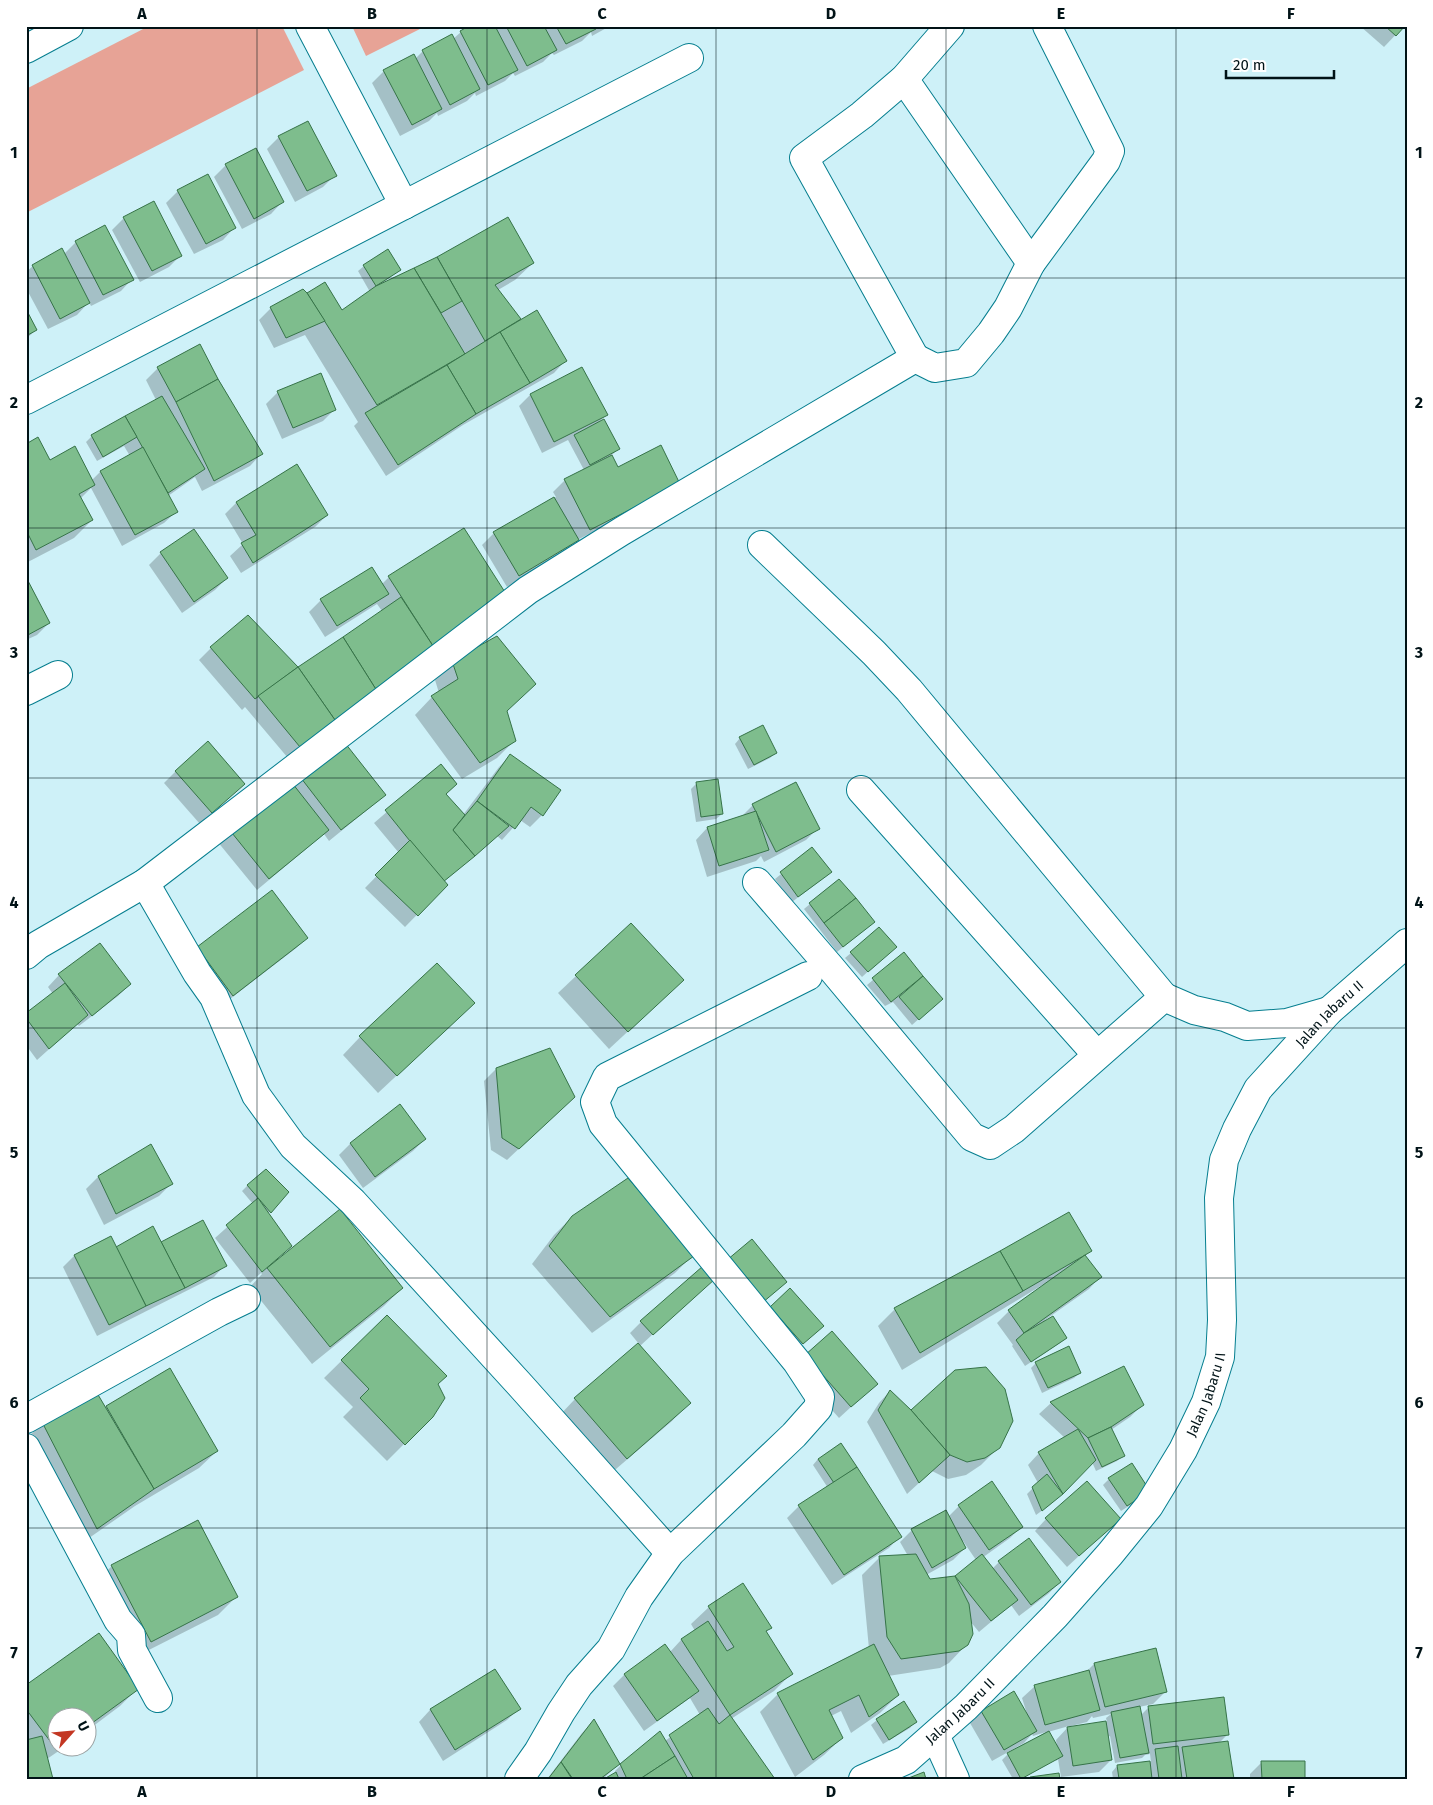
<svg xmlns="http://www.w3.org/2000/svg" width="1433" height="1805" viewBox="0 0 1433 1805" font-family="'Fira Sans',sans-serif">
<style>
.green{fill:#e7a396}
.shadow{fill:#0003;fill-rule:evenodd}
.building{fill:#7ebd8d;stroke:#367348}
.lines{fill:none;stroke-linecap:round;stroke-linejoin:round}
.minor-casing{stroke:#057e8f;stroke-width:30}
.minor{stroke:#fff;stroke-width:28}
.grid{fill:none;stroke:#011317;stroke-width:1;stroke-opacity:0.55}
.labels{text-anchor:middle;stroke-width:4.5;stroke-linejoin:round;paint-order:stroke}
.street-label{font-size:14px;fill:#011317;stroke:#fff}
.neatline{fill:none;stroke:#011317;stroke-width:2}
.grid-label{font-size:16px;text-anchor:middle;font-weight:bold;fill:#011317}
</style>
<rect width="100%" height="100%" fill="#cef1f8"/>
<!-- green -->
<g class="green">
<path d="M149,26H282L304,70L26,213V89Z"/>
<path d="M352,26H426L366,56Z"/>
</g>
<!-- shadow -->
<g class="shadow">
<path d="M472,26H610L592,36L591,32L582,41L554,55L552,53L543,62L515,76L513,73L505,81L476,96L475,93L467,101L438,116L437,113L429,121L400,136L372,83L384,71L415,59L423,51L453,39L461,32Z"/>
<path d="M1360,26H1404L1384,47Z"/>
<path d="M279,137L335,175L323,187L295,202L267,149Z"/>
<path d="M226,165L282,202L271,214L242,229L214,177Z"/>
<path d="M178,191L234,228L223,240L194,254L166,203Z"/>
<path d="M124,218L181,255L169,267L140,282L112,230Z"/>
<path d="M76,242L132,279L121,291L91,306L89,302L77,315L48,329L26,288V272L33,266L64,254Z"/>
<path d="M438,258L533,263L515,280L498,290L519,318L512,326L565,361L554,373L463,425L386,476L354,426L358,422L305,335L274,348L259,320L271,308L307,294L342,312L370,292L358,271L364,266L400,269L384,282L385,283Z"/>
<path d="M26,312L36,330L26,339Z"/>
<path d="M199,345L261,454L250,466L202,491L195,477L168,496L176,512L164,523L122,546L91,488L80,499L92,520L74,538L26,563V445L49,462L91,481L100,472L130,456L124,446L97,461L86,442L92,436L156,400L146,380L158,368Z"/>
<path d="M278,392L334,410L323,421L282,439L266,404Z"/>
<path d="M530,395L606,415L598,423L618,449L611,456L618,469L667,495L577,540L566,551L507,587L482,545L494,533L556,497L553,492L565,480L584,470L568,440L542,453L519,406Z"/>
<path d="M236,503L327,515L315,527L241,573L230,556L243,544L225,514Z"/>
<path d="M194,530L227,578L215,590L182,613L149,565L161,553Z"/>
<path d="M372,569L382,584L389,577L508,600L288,758L245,707L242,710L199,660L211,648L298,669L382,611L377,604L325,637L309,612L321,600Z"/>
<path d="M26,580L49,623L37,635L26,640Z"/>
<path d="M453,662L506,712L515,740L497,758L462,779L415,715L432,697L439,693L435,680Z"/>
<path d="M740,738L776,753L770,758L748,769L735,744Z"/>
<path d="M511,755L542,815L530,827L520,820L502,840L497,836L442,883L446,885L405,927L365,888L399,853L374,823L440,766L445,795L463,815L499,767Z"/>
<path d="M176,771L232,795L200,824L164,783Z"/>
<path d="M302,779L384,795L372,806L329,841L324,834L257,890L217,841L294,787Z"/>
<path d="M697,783L722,814L716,819L696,822L691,789Z"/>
<path d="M753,805L818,828L806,840L764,862L761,856L756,861L707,877L696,840L707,828L741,817Z"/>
<path d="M812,849L825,877L792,902L775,879Z"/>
<path d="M810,904L868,927L837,952L804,909Z"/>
<path d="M307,938L295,949L221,1006L198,948Z"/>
<path d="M889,952L862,977L845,958L851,953Z"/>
<path d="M904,954L941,999L912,1025L893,1002L885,1006L867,985Z"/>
<path d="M59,975L130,984L118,996L79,1026L77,1024L37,1060L26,1045V1015L53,994L48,987Z"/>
<path d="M576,976L665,997L609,1049L558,993Z"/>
<path d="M455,1021L378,1093L343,1055L360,1037Z"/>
<path d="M496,1069L562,1108L507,1160L491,1150L484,1081Z"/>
<path d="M425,1139L413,1151L363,1188L339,1155L350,1144Z"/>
<path d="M150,1146L171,1184L159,1196L104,1225L86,1189L98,1177Z"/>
<path d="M248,1185L287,1192L268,1214L279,1260L402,1288L384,1306L312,1364L250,1287L262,1274L261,1273L250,1283L215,1238L253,1204L242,1191Z"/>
<path d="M572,1217L692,1256L675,1273L592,1333L532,1264L554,1235Z"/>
<path d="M160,1243L225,1265L214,1277L97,1336L63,1267L74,1256Z"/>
<path d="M1090,1251L1085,1256L1100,1277L1089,1289L1045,1320L1066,1338L1060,1343L1025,1366L1012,1346L1013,1345L997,1323L1009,1311L1045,1285L1044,1284L902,1370L878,1326L895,1309Z"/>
<path d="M713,1279L640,1346L689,1403L672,1421L609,1475L558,1417L575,1399L639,1344L630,1333L641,1322Z"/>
<path d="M790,1290L817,1331L796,1349L770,1308Z"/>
<path d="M387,1316L436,1384L432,1416L387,1461L343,1417L353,1407L324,1378Z"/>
<path d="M806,1355L876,1384L839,1418L794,1367Z"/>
<path d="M1036,1363L1080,1373L1074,1378L1042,1393L1031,1368Z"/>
<path d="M1123,1367L1142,1405L1130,1417L1111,1430L1123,1455L1117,1461L1096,1471L1092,1462L1051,1504L1036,1515L1027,1494L1038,1483L1028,1465L1039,1453L1065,1438L1039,1414L1051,1403Z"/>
<path d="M890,1391L910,1413L999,1447L981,1465L966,1475L948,1479L932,1471L907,1494L867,1422L879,1403Z"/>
<path d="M107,1407L217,1451L199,1468L135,1506L79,1545L26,1439L43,1423L105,1409Z"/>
<path d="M818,1459L900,1536L889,1548L832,1585L787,1518L799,1506L828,1488L813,1465Z"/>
<path d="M1109,1479L1143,1497L1121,1511L1103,1485Z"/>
<path d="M992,1483L1022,1526L1010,1538L982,1558L992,1569L999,1562L1060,1582L1048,1594L1019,1616L1011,1605L979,1632L970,1621L967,1644L949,1663L940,1668L888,1676L898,1695L880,1713L851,1733L841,1711L831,1716L842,1738L824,1755L795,1777L760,1712L778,1694L869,1649L862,1575L879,1558L908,1556L900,1542L912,1530L948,1517L959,1506ZM963,1541L976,1560L955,1577L929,1580L926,1575L953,1560L965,1548L962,1542Z"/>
<path d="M1046,1519L1107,1530L1067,1567L1035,1531Z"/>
<path d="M112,1566L236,1597L218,1615L133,1658L94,1583Z"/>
<path d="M709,1607L770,1627L765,1632L791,1674L774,1691L731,1719L773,1779H606L616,1773L615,1771L621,1765L665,1741L700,1715L690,1698L644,1731L613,1686L624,1675L665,1645L670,1652L681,1640L695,1631L691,1624Z"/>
<path d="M1094,1664L1165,1692L1153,1704L1139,1707L1140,1716L1149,1707L1228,1734L1219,1743L1232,1779H1113L1112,1772L1117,1766L1151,1762L1150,1754L1145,1755L1142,1758L1115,1763L1110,1736L1107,1737L1111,1760L1099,1772L1061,1777L1058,1759L1056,1761V1758L1019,1779H1013L1002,1760L1008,1754L1046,1732L1033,1736L1032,1734L1024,1743L992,1761L970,1723L982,1712L1027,1714L1022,1698L1034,1687L1086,1672ZM1111,1714L1106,1718L1107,1722L1072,1728L1071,1726L1087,1722L1092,1716L1093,1718ZM1069,1726L1056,1740L1057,1747L1048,1732Z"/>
<path d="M495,1670L519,1709L507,1720L443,1761L419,1722L430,1710Z"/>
<path d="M26,1687L138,1688L120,1706L88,1730V1718H58V1748H63L47,1759L26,1779Z"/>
<path d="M877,1720L915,1722L910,1728L883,1744L871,1725Z"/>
<path d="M593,1722L618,1764L603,1779H574L572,1777L571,1779H547L582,1733Z"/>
<path d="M1262,1762L1303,1779H1250V1774Z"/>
</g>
<!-- building -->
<g class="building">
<path d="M469,26H495L518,70L488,85L460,31Z"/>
<path d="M506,26H544L557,50L527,66Z"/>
<path d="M556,26H594L596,29L566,44Z"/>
<path d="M1385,26H1405L1396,36Z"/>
<path d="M452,34L480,89L450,105L422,50Z"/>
<path d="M414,54L442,109L412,125L383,70Z"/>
<path d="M308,121L337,176L307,191L278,136Z"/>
<path d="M256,148L284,202L254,219L225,164Z"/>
<path d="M208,174L236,228L206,244L177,190Z"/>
<path d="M154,201L182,256L152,271L123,217Z"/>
<path d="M508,217L534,263L495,285L521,319L485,341L437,257Z"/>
<path d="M105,225L134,280L103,295L75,241Z"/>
<path d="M62,248L90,303L60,319L32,265Z"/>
<path d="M388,249L401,270L376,286L363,265Z"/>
<path d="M437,257L462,301L441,313L414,268Z"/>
<path d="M414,268L465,354L377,405L307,293L325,282L342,310L376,286Z"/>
<path d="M303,289L307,293L325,321L286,338L270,307Z"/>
<path d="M26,309L37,330L26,336Z"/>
<path d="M537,310L567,361L530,383L500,332Z"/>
<path d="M500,332L530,383L476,414L447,365Z"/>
<path d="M200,344L218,379L176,402L157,367Z"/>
<path d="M447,365L476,414L398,465L365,413Z"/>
<path d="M582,367L608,415L554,442L530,394Z"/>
<path d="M321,373L336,410L293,428L277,391Z"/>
<path d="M218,379L263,454L214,481L176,402Z"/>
<path d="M162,396L205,469L168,493L125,416Z"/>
<path d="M125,416L137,437L103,457L91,435Z"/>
<path d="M604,419L620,449L590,465L574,435Z"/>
<path d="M38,437L50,460L75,446L95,485L79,494L93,520L36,550L26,530V444Z"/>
<path d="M661,445L680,484L590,530L564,479L612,455L618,467Z"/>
<path d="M143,447L178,512L135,535L100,471Z"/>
<path d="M297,464L328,515L253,563L241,543L256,535L236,502Z"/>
<path d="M554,497L579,540L519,576L493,532Z"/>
<path d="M464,528L510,600L435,649L388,576Z"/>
<path d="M194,529L228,578L194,602L160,552Z"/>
<path d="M372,567L389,594L337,626L320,599Z"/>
<path d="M26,577L50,623L26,636Z"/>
<path d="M401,597L435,649L377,691L343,637Z"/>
<path d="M248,615L298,667L255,699L210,647Z"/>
<path d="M497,636L536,684L507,711L516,741L480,763L431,696L458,679L452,661Z"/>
<path d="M343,637L377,691L335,720L298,667Z"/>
<path d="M298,667L335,720L300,747L258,696Z"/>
<path d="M763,725L777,753L754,765L739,737Z"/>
<path d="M208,741L245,784L212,813L175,771Z"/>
<path d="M345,743L386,795L341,830L301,778Z"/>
<path d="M510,754L561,790L543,816L531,807L515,829L477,801Z"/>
<path d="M441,764L457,784L446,794L465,815L453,830L475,856L443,882L385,810Z"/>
<path d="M289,779L329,830L269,879L228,828Z"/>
<path d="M718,779L723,814L701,817L696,782Z"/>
<path d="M796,782L820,829L776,852L752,804Z"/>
<path d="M477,801L509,826L475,856L453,830Z"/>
<path d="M756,811L769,850L719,866L707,827Z"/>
<path d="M410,840L448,885L418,916L375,875Z"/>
<path d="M812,847L832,872L798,897L780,872Z"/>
<path d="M839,879L856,898L824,923L809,903Z"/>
<path d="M272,890L308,938L233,996L197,947Z"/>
<path d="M856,898L875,922L843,947L824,923Z"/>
<path d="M631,923L684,980L628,1032L575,975Z"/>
<path d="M879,927L897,947L868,972L850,952Z"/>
<path d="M100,943L131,984L92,1016L58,974Z"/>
<path d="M904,952L923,976L891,1002L872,978Z"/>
<path d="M437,963L475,1003L397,1076L359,1036Z"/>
<path d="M923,976L943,999L919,1020L899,997Z"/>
<path d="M65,983L88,1015L49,1049L26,1018V1013Z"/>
<path d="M550,1048L575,1097L519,1149L502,1138L496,1068Z"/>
<path d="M400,1104L426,1139L375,1177L350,1143Z"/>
<path d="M151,1144L173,1184L116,1214L98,1176Z"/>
<path d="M266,1169L289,1192L271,1213L247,1185Z"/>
<path d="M628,1178L694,1256L610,1317L549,1246L572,1216Z"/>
<path d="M258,1198L292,1246L262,1272L226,1225Z"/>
<path d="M340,1209L403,1288L330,1347L267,1268Z"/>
<path d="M1069,1212L1092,1251L1023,1291L1000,1251Z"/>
<path d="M203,1220L227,1266L185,1288L161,1242Z"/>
<path d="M153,1226L185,1288L146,1306L116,1247Z"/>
<path d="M111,1236L146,1306L109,1325L74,1255Z"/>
<path d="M752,1239L787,1282L762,1303L727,1260Z"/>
<path d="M1000,1251L1023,1291L920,1353L894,1308Z"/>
<path d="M1085,1255L1102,1277L1024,1333L1008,1310Z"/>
<path d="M703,1266L715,1279L653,1335L640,1321Z"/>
<path d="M790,1288L824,1326L803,1344L770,1307Z"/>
<path d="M387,1315L447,1376L438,1384L445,1398L433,1417L405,1445L360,1398L369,1389L341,1360Z"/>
<path d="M1053,1316L1067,1338L1031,1362L1016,1340L1024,1333Z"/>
<path d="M832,1331L878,1384L851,1407L805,1355Z"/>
<path d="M638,1343L691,1403L627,1459L574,1398Z"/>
<path d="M1069,1346L1081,1373L1048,1388L1035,1362Z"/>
<path d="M1124,1366L1144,1405L1111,1427L1088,1438L1050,1402Z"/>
<path d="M986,1367L1005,1389L1013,1421L1000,1448L985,1458L967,1462L950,1455L911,1410L955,1370Z"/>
<path d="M170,1368L218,1451L154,1489L106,1406Z"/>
<path d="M890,1390L911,1410L950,1455L919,1483L878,1410Z"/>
<path d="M97,1393L154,1489L97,1529L42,1422Z"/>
<path d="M1111,1427L1125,1456L1102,1467L1088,1438Z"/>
<path d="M1078,1429L1096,1460L1063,1494L1038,1452Z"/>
<path d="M841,1443L857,1467L834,1483L818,1459Z"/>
<path d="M1132,1463L1150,1491L1127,1506L1108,1478Z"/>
<path d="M857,1467L902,1537L844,1575L798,1505Z"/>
<path d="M1047,1474L1063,1494L1042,1511L1032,1487Z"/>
<path d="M992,1481L1023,1527L989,1550L958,1505Z"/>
<path d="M1087,1481L1121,1519L1079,1556L1045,1518Z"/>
<path d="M946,1510L966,1548L932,1568L911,1529Z"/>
<path d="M198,1520L238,1597L151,1642L111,1565Z"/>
<path d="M1029,1538L1061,1582L1031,1605L998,1561Z"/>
<path d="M916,1554L930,1579L955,1576L969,1604L973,1634L968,1645L959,1651L901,1659L887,1637L879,1556Z"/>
<path d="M982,1554L1018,1600L991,1621L955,1576Z"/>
<path d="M743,1583L772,1628L766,1631L793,1674L730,1715L681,1639L708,1621L727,1651L734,1647L708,1606Z"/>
<path d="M99,1633L139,1689L88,1726V1718H58V1748L56,1749L26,1709V1685Z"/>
<path d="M665,1644L699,1691L657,1721L624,1674Z"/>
<path d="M874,1644L899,1695L869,1717L859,1695L829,1710L843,1738L813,1760L777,1693Z"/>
<path d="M1156,1648L1167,1692L1105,1707L1094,1663Z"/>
<path d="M495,1669L521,1709L455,1750L430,1709Z"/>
<path d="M1089,1670L1100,1710L1045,1725L1034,1685Z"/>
<path d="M1014,1691L1037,1731L1004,1750L981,1711Z"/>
<path d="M1224,1697L1229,1735L1153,1744L1148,1706Z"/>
<path d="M904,1701L917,1722L889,1740L876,1719Z"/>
<path d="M1140,1706L1149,1753L1120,1758L1111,1712Z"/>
<path d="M708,1708L719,1724L730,1715L775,1779H694L669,1735Z"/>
<path d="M594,1719L620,1764L600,1779H573L561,1762Z"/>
<path d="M1106,1721L1112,1760L1073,1766L1067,1727Z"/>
<path d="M660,1731L675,1756L640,1779H627L620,1764Z"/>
<path d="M1049,1731L1063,1756L1021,1779L1007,1753Z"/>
<path d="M42,1736L53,1779H26V1740Z"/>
<path d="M1228,1741L1234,1779H1187L1182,1747Z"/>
<path d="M1178,1746L1182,1779H1159L1155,1749Z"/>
<path d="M675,1756L688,1779H640Z"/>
<path d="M1150,1761L1152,1779H1119L1117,1765Z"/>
<path d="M1261,1761H1305V1779H1262Z"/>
<path d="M561,1762L572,1779H548Z"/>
<path d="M616,1772L619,1779H604Z"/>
<path d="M924,1772L926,1779H906Z"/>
<path d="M1059,1773L1060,1779H1030V1777Z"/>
</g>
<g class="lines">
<!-- minor casing -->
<g class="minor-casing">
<g id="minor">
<path d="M310,26L404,205"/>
<path d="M26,49L69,26"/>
<path d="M904,79L1031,263"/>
<path d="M915,358L935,368L966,363L991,333L1008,308L1031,263L1106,161L1110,151L1047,26"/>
<path d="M26,400L689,58"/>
<path d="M762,545L874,653L909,690L1164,997"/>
<path d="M26,691L58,675"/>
<path d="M861,790L1097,1055"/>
<path d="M757,882L831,968L972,1137L990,1145L1014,1129L1164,997L1194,1010L1225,1017L1247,1026L1287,1023L1329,1011"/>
<path d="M145,883L197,973L214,997L256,1095L293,1146L353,1202L521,1386L670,1553"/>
<path d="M26,955L38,945L145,883L528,590L622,531L915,358L804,158L862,115L904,79L950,26"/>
<path d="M26,1419L219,1312L246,1299"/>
<path d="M26,1448L118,1620L131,1635L132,1650L158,1698"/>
<path d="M935,1735L955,1779"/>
<path d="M519,1779L538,1752L561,1712L579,1685L611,1649L639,1597L670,1553L794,1435L818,1408L820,1397L797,1362L603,1124L595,1102L607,1077L808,976"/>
<path id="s1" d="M863,1779L906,1760L966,1707L1055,1616L1110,1554L1149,1506L1183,1450L1206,1402L1220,1357L1222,1320L1219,1198L1224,1160L1237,1129L1258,1089L1329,1011L1407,943"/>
</g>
</g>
<!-- minor -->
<use href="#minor" class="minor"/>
</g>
<!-- grid -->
<path class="grid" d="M257,26V1779M487,26V1779M716,26V1779M946,26V1779M1176,26V1779M26,278H1407M26,528H1407M26,778H1407M26,1028H1407M26,1278H1407M26,1528H1407"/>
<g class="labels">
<!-- street labels -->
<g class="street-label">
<text dy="5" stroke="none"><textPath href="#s1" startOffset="945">Jalan Jabaru II</textPath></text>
<text dy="5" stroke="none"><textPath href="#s1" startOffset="525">Jalan Jabaru II</textPath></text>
<text dy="5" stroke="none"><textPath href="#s1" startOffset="120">Jalan Jabaru II</textPath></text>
</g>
</g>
<!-- border -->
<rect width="1433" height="1805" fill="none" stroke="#ffffff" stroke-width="55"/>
<!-- north arrow -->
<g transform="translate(72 1732) rotate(63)"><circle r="24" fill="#ffffff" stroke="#99a1a2"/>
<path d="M0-4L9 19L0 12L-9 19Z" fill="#c33723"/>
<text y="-8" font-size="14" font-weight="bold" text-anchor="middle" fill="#011317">U</text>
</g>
<!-- scale -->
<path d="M1226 70v8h108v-8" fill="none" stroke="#011317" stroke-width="2.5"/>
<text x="1233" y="70" font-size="15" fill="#011317" stroke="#ffffff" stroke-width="4" paint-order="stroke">20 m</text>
<rect x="28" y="28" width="1378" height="1750" class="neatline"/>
<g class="grid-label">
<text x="142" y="19">A</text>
<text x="372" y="19">B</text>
<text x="602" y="19">C</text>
<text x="831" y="19">D</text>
<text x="1061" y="19">E</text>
<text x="1291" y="19">F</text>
<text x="14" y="158">1</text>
<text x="1419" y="158">1</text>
<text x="14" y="408">2</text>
<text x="1419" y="408">2</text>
<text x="14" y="658">3</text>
<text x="1419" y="658">3</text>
<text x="14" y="908">4</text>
<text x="1419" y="908">4</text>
<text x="14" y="1158">5</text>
<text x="1419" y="1158">5</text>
<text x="14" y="1408">6</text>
<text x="1419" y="1408">6</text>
<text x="14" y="1658">7</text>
<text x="1419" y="1658">7</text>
<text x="142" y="1797">A</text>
<text x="372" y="1797">B</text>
<text x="602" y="1797">C</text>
<text x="831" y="1797">D</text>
<text x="1061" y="1797">E</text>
<text x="1291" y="1797">F</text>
</g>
</svg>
